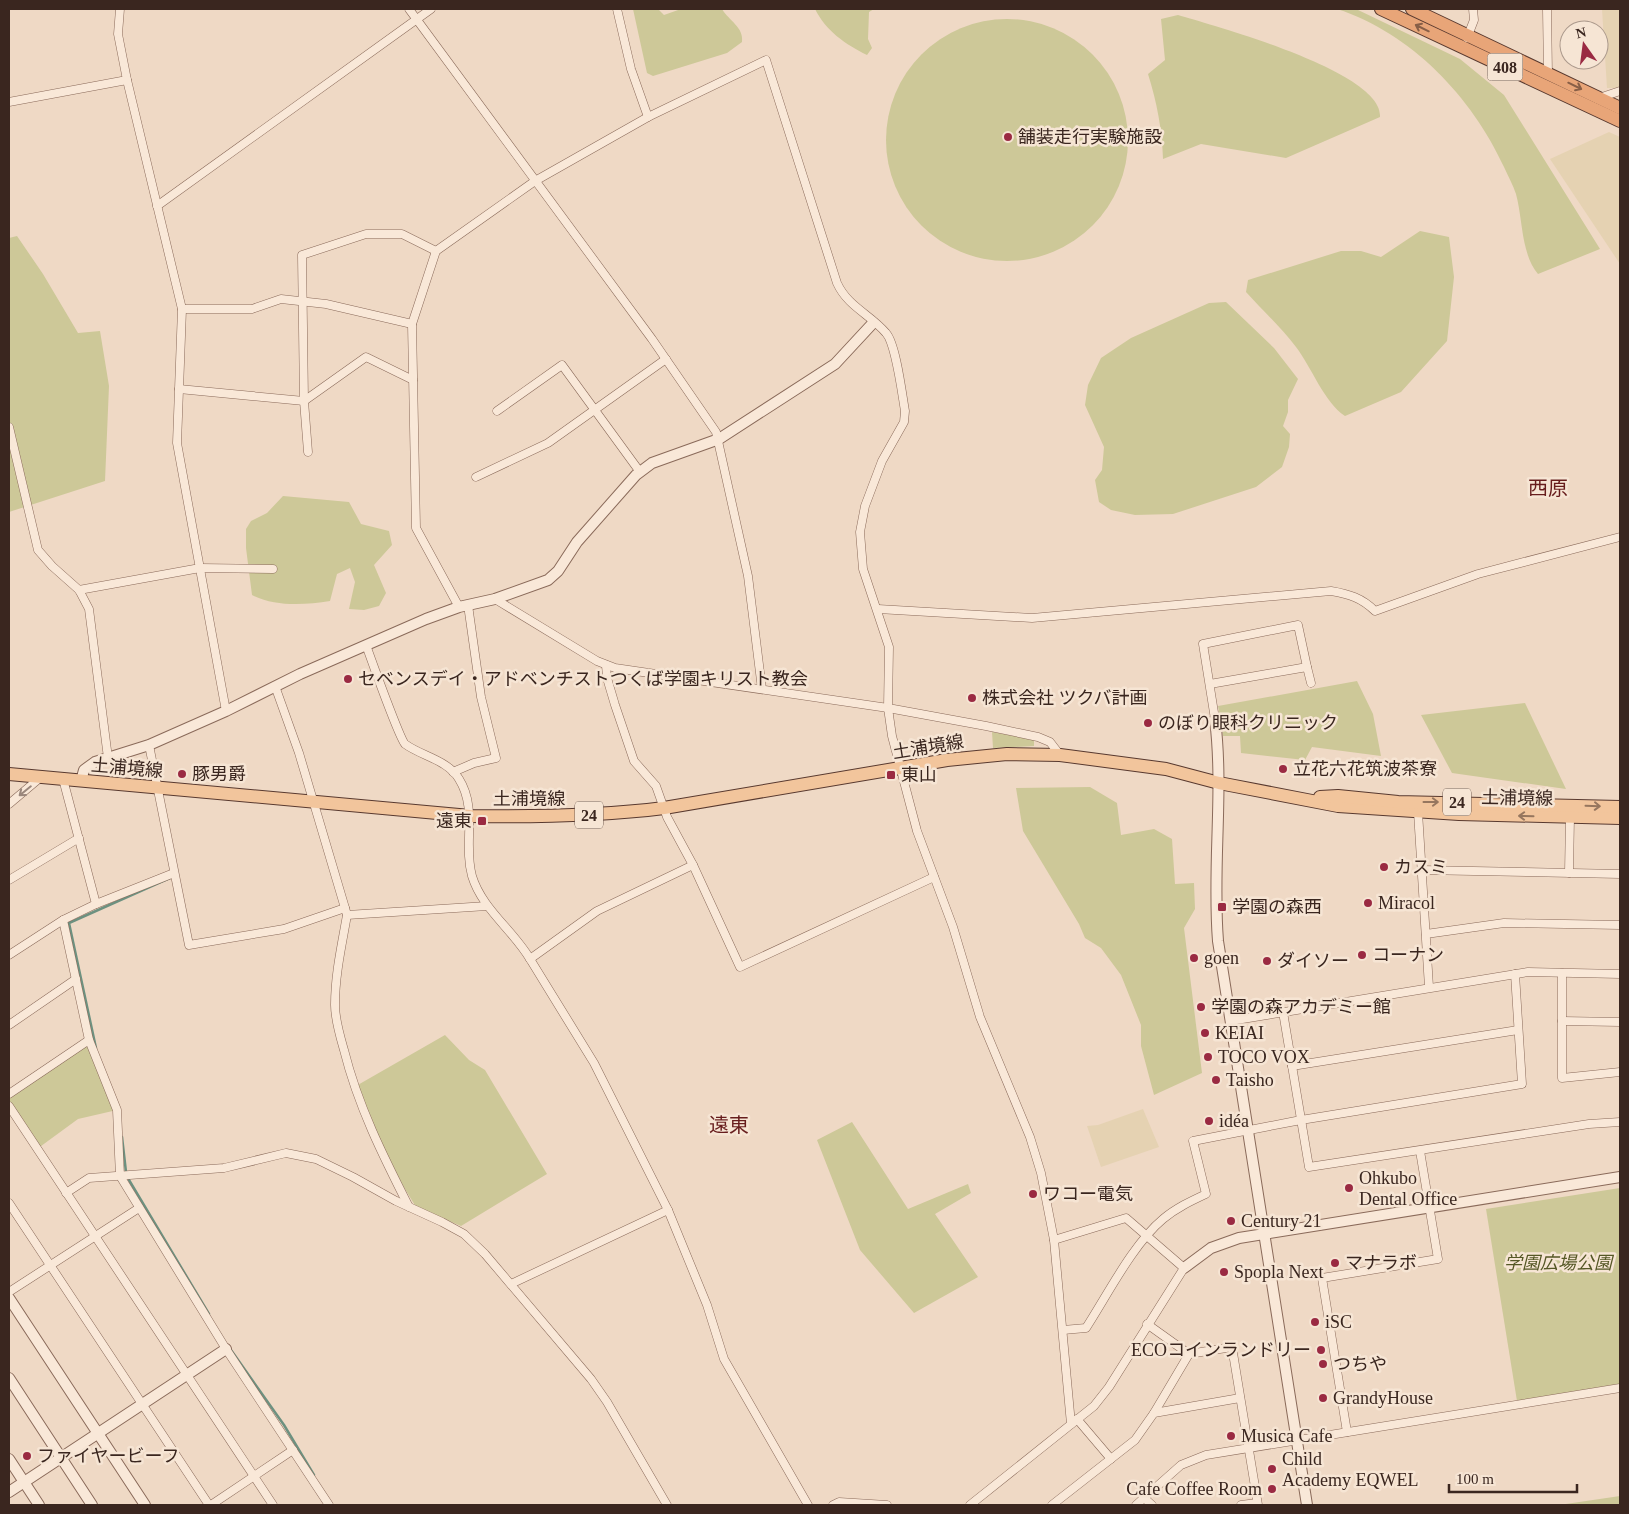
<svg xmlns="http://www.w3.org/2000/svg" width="1629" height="1514" viewBox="0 0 1629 1514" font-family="'Times New Roman','Noto Sans JP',serif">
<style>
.farmland{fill:#e5d2b2}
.green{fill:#cdc898}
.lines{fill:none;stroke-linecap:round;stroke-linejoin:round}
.stream{stroke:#6d9180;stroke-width:2.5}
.minor-casing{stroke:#8a6a5a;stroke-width:9}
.tertiary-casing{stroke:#8a6a5a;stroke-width:12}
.primary-casing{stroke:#58392f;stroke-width:14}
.trunk-casing{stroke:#58392f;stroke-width:14}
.minor{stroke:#f9e8d8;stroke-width:8}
.tertiary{stroke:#f9e8d8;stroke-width:10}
.primary{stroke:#f2c59c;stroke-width:12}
.trunk{stroke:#e8a578;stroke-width:12}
.oneway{stroke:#885f47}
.oneway2{stroke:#9a877c}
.oneway3{stroke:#96765e}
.poi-dot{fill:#9a2a42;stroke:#f6e5d4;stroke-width:2}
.labels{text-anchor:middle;stroke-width:5;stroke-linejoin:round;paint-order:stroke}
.shield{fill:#f6e5d4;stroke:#725f55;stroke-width:1}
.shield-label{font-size:16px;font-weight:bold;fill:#3a261f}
.poi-label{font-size:18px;fill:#3a261f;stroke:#f6e5d4;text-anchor:start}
.street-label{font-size:18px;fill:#3a261f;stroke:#f6e5d4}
.park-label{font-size:18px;font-style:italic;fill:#555725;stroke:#f6e5d4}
.quarter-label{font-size:20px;fill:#671d1d;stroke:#f6e5d4}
</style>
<rect width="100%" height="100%" fill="#efd9c5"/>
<g class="farmland">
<path d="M1602 9H1620V88H1607Z"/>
<path d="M1609 132 1620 137V264L1550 159Z"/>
<path d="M1143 1109 1159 1147 1101 1167 1087 1126 1098 1125Z"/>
</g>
<g class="green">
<path d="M633 9H658L664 15 681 9H722C729 21 744 27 742 42L727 53 653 76 647 73Z"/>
<path d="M815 9H874L869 12 868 39 872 48 867 55C845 44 826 31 815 9Z"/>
<path d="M1337 9H1356L1460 59 1504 95 1600 249 1538 274C1521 254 1523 220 1516 194 1513 185 1508 176 1504 167 1472 97 1411 33 1337 9Z"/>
<path d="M1178 15C1215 26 1384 72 1380 117L1286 158 1201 144 1163 159C1162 129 1157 103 1148 74L1165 60 1161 19Z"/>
<circle cx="1007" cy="140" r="121"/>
<path d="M1420 231 1449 237 1454 277 1447 341 1401 392 1345 416C1324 402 1312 368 1296 347 1281 327 1262 310 1246 292L1248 280 1341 251H1361L1381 257Z"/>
<path d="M17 236 43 274 78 333 100 331 109 386 105 481 9 512V238Z"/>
<path d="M1226 302 1274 348 1298 379 1288 400V412L1283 426 1290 434 1289 447 1282 467 1256 487 1173 514 1135 515 1111 510 1099 502 1095 480 1102 470 1104 447 1085 405 1088 385 1101 358 1131 338 1209 303Z"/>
<path d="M283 496 349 502 361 524 389 531 392 545 374 565 386 593 379 606 364 610 349 609 355 582 350 568 337 574 330 601C305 605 275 607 252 595L246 548V529L251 521 267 513Z"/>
<path d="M1357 681 1373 714 1381 756 1312 747 1305 760 1241 753 1240 736H1223L1218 706Z"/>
<path d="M1525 703 1566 789 1452 773 1421 715Z"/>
<path d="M992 732 1034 739V746L993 748Z"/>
<path d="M1090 787 1117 803 1121 835 1154 829 1172 839 1175 884 1194 883 1195 909 1184 928 1202 1073 1154 1095 1141 1046V1025L1121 975 1101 948 1085 938 1079 924 1023 831 1016 788Z"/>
<path d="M445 1035 469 1060 485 1070 547 1174 461 1226 416 1207 394 1171 356 1086Z"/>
<path d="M89 1040 117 1110 78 1119 37 1149 9 1106V1094Z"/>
<path d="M852 1122 908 1209 968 1184 971 1193 935 1214 978 1277 914 1313 860 1250 817 1140Z"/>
<path d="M1620 1188V1384L1517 1401 1486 1209Z"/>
<path d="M1620 1496V1505H1559Z"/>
</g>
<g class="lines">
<g class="stream">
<path d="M96 1048 69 923 172 877"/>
<path d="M122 1137 126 1172"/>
<path d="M129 1180 209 1314"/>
<path d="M231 1350 284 1425 314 1475"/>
</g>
<g class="minor-casing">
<g id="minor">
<path d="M120 9 118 34 127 80 182 309 177 443 226 711"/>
<path d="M409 9 652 339 716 432 748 576 762 689"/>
<path d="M617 9 631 69 648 117"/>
<path d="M1547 9 1548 75"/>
<path d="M1467 38 1474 20 1473 9"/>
<path d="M1599 98 1620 91"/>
<path d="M9 102 127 80"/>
<path d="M157 206 431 9"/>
<path d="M182 309H252L281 299 326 304 412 324"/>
<path d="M179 389 304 401 366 357 413 380"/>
<path d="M497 411 562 365 640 472"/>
<path d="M9 427 38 550 52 566 79 590 89 609 108 758"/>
<path d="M308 452 304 401 302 255 366 234H402L436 251"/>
<path d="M476 477 548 443 666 359"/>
<path d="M79 590 200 568 273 569"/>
<path d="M495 599 597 661 615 668 888 708 986 726 1038 737 1050 742 1060 755"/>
<path d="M459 607 416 528 412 324 436 251 535 181 648 117 766 60 837 283C848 307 870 314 886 333 896 344 902 394 905 411L904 422 882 461 865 506 860 532 863 569 889 647 888 708 892 736 917 831 953 927 980 1017 1030 1137 1041 1173 1054 1240 1071 1424"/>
<path d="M878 609 1032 618 1331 591C1349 594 1362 598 1375 611L1478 574 1620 537"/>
<path d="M366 645C371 659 400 739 405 744 421 756 448 760 459 779 478 809 463 844 472 876 482 909 513 930 530 959L597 911 693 865"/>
<path d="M606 665 607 678 615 705 634 761 656 786 667 817 693 865 740 967 934 877"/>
<path d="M1307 667 1311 683"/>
<path d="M1210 684 1307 667 1298 625 1203 644 1215 719"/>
<path d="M275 686 299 753 345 908"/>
<path d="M149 745 189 945 284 929 345 908 347 915C342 944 335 974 335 1005 335 1020 340 1036 344 1050 358 1106 383 1156 409 1207"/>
<path d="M453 772 474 763 496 758 481 697 468 605"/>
<path d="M63 779 96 904 63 920 89 1040 117 1110 120 1176 226 1349 329 1505"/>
<path d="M9 804 41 777"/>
<path d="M1418 812 1429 987"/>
<path d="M1421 870 1620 874"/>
<path d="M1569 873 1570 817"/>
<path d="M9 880 79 838"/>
<path d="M96 904 174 873"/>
<path d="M347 915 487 906"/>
<path d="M1426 934 1504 923 1620 925"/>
<path d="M9 955 63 920"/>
<path d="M530 959 594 1063 668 1210 707 1305 724 1359 808 1505"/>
<path d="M1562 973V1078L1620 1072"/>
<path d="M1283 1012 1309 1167 1589 1124 1620 1122"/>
<path d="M1230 1021 1528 972 1620 974"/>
<path d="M1562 1021 1620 1022"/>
<path d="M9 1025 76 979"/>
<path d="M1292 1066 1518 1030"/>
<path d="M9 1094 89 1040"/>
<path d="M9 1106 273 1505"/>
<path d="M66 1193 89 1178 224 1168 286 1153 316 1159 353 1177 396 1201 442 1222 464 1234 485 1254 591 1379 607 1402 667 1505"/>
<path d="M9 1203 209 1505"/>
<path d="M511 1284 668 1210"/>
<path d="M9 1292 139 1208"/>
<path d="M1147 1324 1189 1354 1232 1347 1258 1505"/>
<path d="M1063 1330 1086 1328C1108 1294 1133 1244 1163 1219 1176 1208 1191 1201 1206 1194L1193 1141 1301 1120 1522 1084 1515 974"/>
<path d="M1154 1413 1189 1354"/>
<path d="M1077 1419 1111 1459"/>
<path d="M1347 1432 1322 1278 1438 1259 1420 1151"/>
<path d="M1143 1497 1152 1505"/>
<path d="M211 1505 293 1450"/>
<path d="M833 1505 839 1502 887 1505"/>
<path d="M970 1505 1094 1406 1109 1387 1184 1268 1126 1218 1054 1240"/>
<path d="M1052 1505 1135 1440 1154 1413 1240 1398"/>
<path d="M1136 1505 1181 1465 1206 1455 1620 1388"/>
<path d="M1241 1505 1257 1503"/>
</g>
</g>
<g class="tertiary-casing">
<g id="tertiary">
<path d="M1215 719C1224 793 1212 867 1218 941L1307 1505"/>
<path d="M81 781 84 770 95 762 149 745 226 711 300 674 426 619 459 607 495 599 548 580 558 571 577 542 636 475 652 463 719 439 835 364 873 323"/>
<path d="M1184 1268 1211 1248 1239 1238 1620 1177"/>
<path d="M9 1298 145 1505"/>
<path d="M9 1378 92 1505"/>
<path d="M9 1459 39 1505"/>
<path d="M9 1492 226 1349"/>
</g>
</g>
<g class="primary-casing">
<g id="primary">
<path d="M9 774 470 816C536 817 600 816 664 808L947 760 1007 754 1060 755 1166 769 1219 783 1338 806 1459 814 1620 818"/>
<path d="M1320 797 1338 796 1398 802 1620 807"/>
</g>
</g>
<g class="trunk-casing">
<g id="trunk">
<path d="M1381 9 1620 121"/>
<path d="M1412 9 1620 108"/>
</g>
</g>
<use href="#minor" class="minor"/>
<use href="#tertiary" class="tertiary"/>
<use href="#primary" class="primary"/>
<use href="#trunk" class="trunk"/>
</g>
<defs><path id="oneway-shaft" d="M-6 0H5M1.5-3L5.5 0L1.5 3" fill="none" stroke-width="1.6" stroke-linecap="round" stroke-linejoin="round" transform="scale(1.25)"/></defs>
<g class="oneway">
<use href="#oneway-shaft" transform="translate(1422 28) rotate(-154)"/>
<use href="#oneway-shaft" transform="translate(1575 86) rotate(26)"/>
</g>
<use class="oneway2" href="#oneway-shaft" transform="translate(25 791) rotate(141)"/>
<g class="oneway3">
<use href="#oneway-shaft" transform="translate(1431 802)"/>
<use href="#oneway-shaft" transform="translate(1593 806) rotate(2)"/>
<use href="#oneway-shaft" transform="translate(1526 816) rotate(-179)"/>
</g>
<g class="poi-dot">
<circle cx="1008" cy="137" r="5"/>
<circle cx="348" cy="679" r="5"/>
<circle cx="972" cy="698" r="5"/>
<circle cx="1148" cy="723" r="5"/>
<circle cx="1283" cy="769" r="5"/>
<circle cx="182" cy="774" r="5"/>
<rect x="886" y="770" width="10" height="10" rx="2.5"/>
<rect x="477" y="816" width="10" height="10" rx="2.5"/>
<circle cx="1384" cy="867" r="5"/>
<circle cx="1368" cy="903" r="5"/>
<rect x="1217" y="902" width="10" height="10" rx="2.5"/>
<circle cx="1362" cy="955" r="5"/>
<circle cx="1194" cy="958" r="5"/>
<circle cx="1267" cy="961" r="5"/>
<circle cx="1201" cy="1007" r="5"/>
<circle cx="1205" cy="1033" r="5"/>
<circle cx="1208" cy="1057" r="5"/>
<circle cx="1216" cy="1080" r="5"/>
<circle cx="1209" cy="1121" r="5"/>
<circle cx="1349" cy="1188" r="5"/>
<circle cx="1033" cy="1194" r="5"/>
<circle cx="1231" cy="1221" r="5"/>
<circle cx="1335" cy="1263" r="5"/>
<circle cx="1224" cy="1272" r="5"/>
<circle cx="1315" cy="1322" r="5"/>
<circle cx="1321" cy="1350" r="5"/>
<circle cx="1323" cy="1364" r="5"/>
<circle cx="1323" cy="1398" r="5"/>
<circle cx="1231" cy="1436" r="5"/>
<circle cx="27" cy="1456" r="5"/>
<circle cx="1272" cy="1469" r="5"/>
<circle cx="1272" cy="1489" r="5"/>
</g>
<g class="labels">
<g class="shield">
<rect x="1487.5" y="53.5" width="35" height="27" rx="4"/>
<rect x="1443" y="788.5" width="28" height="27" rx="4"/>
<rect x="575" y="801.5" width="28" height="27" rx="4"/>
</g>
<g class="shield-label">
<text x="1505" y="73">408</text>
<text x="1457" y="808">24</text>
<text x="589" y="821">24</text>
</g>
<g class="poi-label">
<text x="1018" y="143">舗装走行実験施設</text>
<text x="358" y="685">セベンスデイ・アドベンチストつくば学園キリスト教会</text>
<text x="982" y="704">株式会社 ツクバ計画</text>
<text x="1158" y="729">のぼり眼科クリニック</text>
<text x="1293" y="775">立花六花筑波茶寮</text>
<text x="192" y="780">豚男爵</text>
<text x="901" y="781">東山</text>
<text x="472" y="827" text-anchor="end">遠東</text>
<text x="1394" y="873">カスミ</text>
<text x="1378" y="909">Miracol</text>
<text x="1232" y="913">学園の森西</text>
<text x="1372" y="961">コーナン</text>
<text x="1204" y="964">goen</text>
<text x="1277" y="967">ダイソー</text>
<text x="1211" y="1013">学園の森アカデミー館</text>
<text x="1215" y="1039">KEIAI</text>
<text x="1218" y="1063">TOCO VOX</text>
<text x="1226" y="1086">Taisho</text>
<text x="1219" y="1127">idéa</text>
<text x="1359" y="1184">Ohkubo<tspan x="1359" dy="21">Dental Office</tspan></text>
<text x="1043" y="1200">ワコー電気</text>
<text x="1241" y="1227">Century 21</text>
<text x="1345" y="1269">マナラボ</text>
<text x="1234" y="1278">Spopla Next</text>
<text x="1325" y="1328">iSC</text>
<text x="1311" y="1356" text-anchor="end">ECOコインランドリー</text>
<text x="1333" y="1370">つちや</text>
<text x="1333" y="1404">GrandyHouse</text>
<text x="1241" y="1442">Musica Cafe</text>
<text x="37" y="1462">ファイヤービーフ</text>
<text x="1282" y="1465">Child<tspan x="1282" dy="21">Academy EQWEL</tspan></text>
<text x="1262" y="1495" text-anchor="end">Cafe Coffee Room</text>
</g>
<g class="street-label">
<text transform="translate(928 747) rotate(-9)" y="6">土浦境線</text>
<text transform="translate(127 768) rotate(5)" y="6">土浦境線</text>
<text transform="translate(1517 798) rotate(1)" y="6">土浦境線</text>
<text x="529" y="805">土浦境線</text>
</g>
<g class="park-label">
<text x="1558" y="1269">学園広場公園</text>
</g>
<g class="quarter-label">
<text x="1548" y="495">西原</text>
<text x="729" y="1132">遠東</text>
</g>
</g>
<rect width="1629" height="1514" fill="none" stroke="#3a261f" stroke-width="20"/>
<g transform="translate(1584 45) rotate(346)"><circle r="24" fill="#f6e5d4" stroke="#ab998c"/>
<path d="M0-4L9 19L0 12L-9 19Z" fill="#9a2a42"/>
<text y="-8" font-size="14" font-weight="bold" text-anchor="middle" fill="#3a261f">N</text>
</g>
<path d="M1449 1484v8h128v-8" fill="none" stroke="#3a261f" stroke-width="2.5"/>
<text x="1456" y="1484" font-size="15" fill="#3a261f" stroke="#f6e5d4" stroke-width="4" paint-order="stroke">100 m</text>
</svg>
